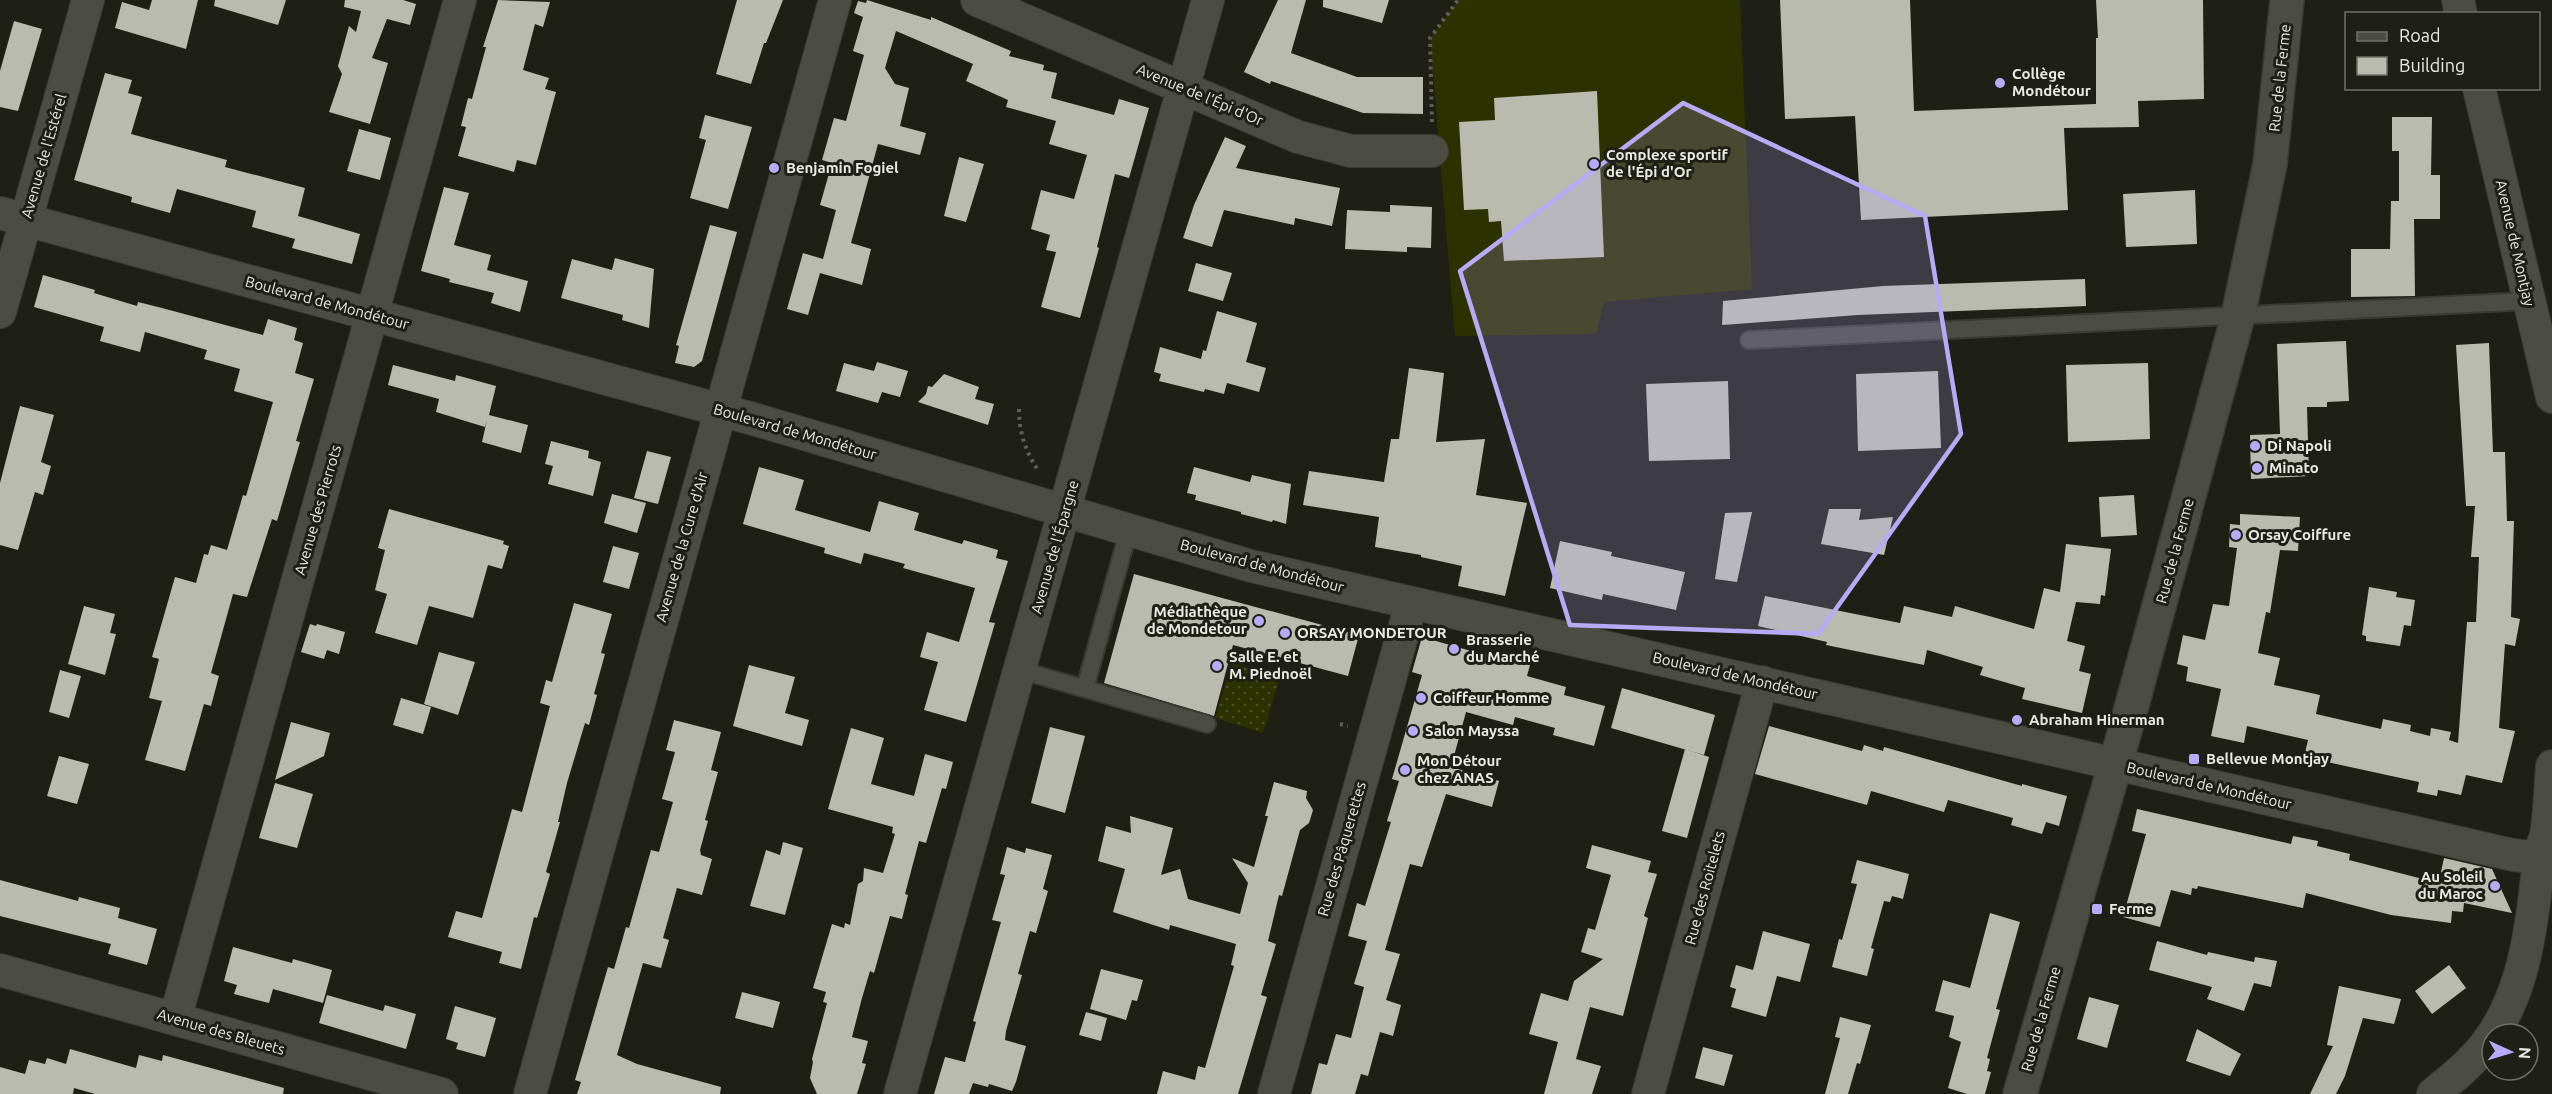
<svg xmlns="http://www.w3.org/2000/svg" width="2552" height="1094" viewBox="0 0 2552 1094" font-family="Ubuntu,sans-serif">
<style>
.park{fill:url(#park-dots)}
.garden{fill:#2d3100}
.building{fill:#b9bbaf}
.lines{fill:none;stroke-linecap:round;stroke-linejoin:round}
.service-casing{stroke:#3a3a34;stroke-width:20}
.minor-casing{stroke:#3a3a34;stroke-width:34}
.tertiary-casing{stroke:#3a3a34;stroke-width:36}
.path{stroke:#5e6057;stroke-width:4;stroke-dasharray:3 4.5;stroke-linecap:butt}
.service{stroke:#4b4d43;stroke-width:16}
.minor{stroke:#4b4d43;stroke-width:32}
.tertiary{stroke:#4b4d43;stroke-width:33}
.marked{fill:#b7abf8;fill-opacity:0.2;stroke:#b7abf8;stroke-width:4.5;stroke-linejoin:round}
.poi-dot{fill:#b7abf8;stroke:#1e2016;stroke-width:2}
.labels{text-anchor:middle;stroke-width:6;stroke-linejoin:round;paint-order:stroke}
.poi-label{font-size:15px;font-weight:bold;fill:#e9eae3;stroke:#1e2016;text-anchor:start}
.street-label{font-size:15px;fill:#e9eae3;stroke:#1e2016}
</style>
<defs>
<pattern id="park-dots" width="8" height="8" patternUnits="userSpaceOnUse" patternTransform="scale(1.5)"><rect width="8" height="8" fill="#2d3100"/><path d="M2 2h.1M6 6h.1" fill="none" stroke="#4b4f25" stroke-width="1.8" stroke-linecap="round"/></pattern>
</defs>
<rect width="100%" height="100%" fill="#1e2016"/>
<path class="park" d="M1232 663 1280 677 1263 733 1215 718Z"/>
<path class="garden" d="M1458 0H1740L1752 289 1604 302 1596 334 1455 336 1430 38Z"/>
<g class="building">
<path d="M152 0H198L186 49 115 28 122 2 149 10Z"/>
<path d="M215 0H286L278 25 214 6Z"/>
<path d="M345 0H403L416 4 410 25 387 19 372 58 388 63 370 124 329 112 342 74 338 66 349 26 356 32 361 11 344 7Z"/>
<path d="M498 0 550 2 543 27 535 24 523 70 549 78 545 89 556 92 536 165 517 160 514 172 458 156 466 127 461 126 468 98 472 99 486 47H483Z"/>
<path d="M737 0H783L766 43H764L751 84 716 74Z"/>
<path d="M867 0 931 20V17L1011 51 1009 56 1044 65 1043 70 1057 73 1051 98 1114 115 1119 99 1149 108 1129 178 1115 174 1097 247 1099 248 1080 318 1041 307 1056 252 1046 250 1050 235 1031 229 1041 190 1074 199 1087 155 1049 144 1056 121 1006 107 1008 100 966 81 973 64 896 31 885 68 895 84 909 88 900 126 926 133 920 155 878 144 851 243 871 249 862 285 820 273 808 315 787 309 803 253 823 259 836 210 820 205 832 163 822 160 834 118 846 121 864 55 853 51 863 17 854 13 858 1 866 3Z"/>
<path d="M1278 0H1306L1291 53 1357 77H1423V114L1363 113 1271 81 1270 84 1244 72Z"/>
<path d="M1323 0H1389L1382 23 1323 7Z"/>
<path d="M1780 0H1910L1914 111 2096 104V38H2098L2096 0H2203L2204 99 2138 101 2139 127 2064 128 2068 210 1861 220 1855 116 1785 119Z"/>
<path d="M14 21 42 29 18 111 0 107V71Z"/>
<path d="M105 73 132 80 128 93 142 97 131 134 227 160 225 167 305 188 298 216 360 234 352 264 292 248 295 239 252 227 256 211 177 189 170 213 131 202 132 197 74 180Z"/>
<path d="M1597 91 1604 257 1504 261 1501 221 1489 222 1488 209 1464 210 1459 122 1495 120 1494 98Z"/>
<path d="M705 115 752 127 728 209 690 198 706 140 699 138Z"/>
<path d="M2392 117H2432L2431 175H2440V219H2414L2415 296 2351 297V249H2390L2391 201H2399V151H2392Z"/>
<path d="M359 129 391 138 380 180 347 171Z"/>
<path d="M1225 137 1246 146 1236 168 1340 188 1332 226 1295 218 1294 225 1224 210 1212 247 1183 238 1194 205Z"/>
<path d="M959 157 984 164 966 222 944 216Z"/>
<path d="M444 187 469 193 454 245 491 255 487 270 528 281 520 312 491 303 494 293 449 282 450 279 421 271Z"/>
<path d="M2195 190 2197 244 2126 247 2123 194Z"/>
<path d="M1390 205 1432 207 1431 248 1407 247V252L1345 249 1347 210 1390 212Z"/>
<path d="M710 225 737 232 702 361 694 367 675 363 679 346 676 345Z"/>
<path d="M615 258 654 269 649 328 622 320 623 315 561 298 572 259 612 270Z"/>
<path d="M1196 263 1232 273 1223 301 1188 291Z"/>
<path d="M43 275 95 290 94 293 137 306 138 302 162 308 263 335 268 319 297 328 294 340 303 343 295 373 314 379 296 441 300 442 277 521 272 519 247 597 233 594 211 673 219 676 211 706 204 704 185 771 145 760 162 701 149 698 159 659 152 657 175 577 196 583 204 554 208 555 211 545 227 550 243 495 246 496 273 402 234 391 240 369 204 359 207 350 145 332 140 352 100 341 104 327 34 307Z"/>
<path d="M2085 279 2086 306 1858 315 1722 325 1723 301 1883 286Z"/>
<path d="M1217 311 1257 323 1246 362 1266 368 1259 392 1227 383 1224 394 1205 389 1204 392 1159 381 1161 374 1154 372 1160 347 1201 359 1203 350 1206 351Z"/>
<path d="M2346 341 2349 401 2327 402V407H2307L2309 476 2251 479 2250 435 2280 434 2277 344Z"/>
<path d="M2489 343 2493 452H2505L2507 521H2514L2511 617 2520 619 2515 646 2505 644 2499 728 2515 731 2502 783 2466 775 2461 795 2438 790 2437 796 2417 792 2419 782 2304 757 2308 740 2247 726 2244 743 2211 736 2221 689 2186 681 2188 667 2177 664 2183 635 2205 640 2213 604 2229 606 2237 548 2229 547 2230 524 2240 525V514L2300 517 2298 551 2280 550 2270 613 2266 612 2258 653 2280 658 2274 685 2320 695 2316 714 2381 729 2383 719 2411 725 2410 731 2430 736 2431 728 2451 732 2449 740 2458 743 2467 622H2476L2479 557H2471L2475 506H2466L2456 345Z"/>
<path d="M877 362 908 371 900 397 882 392 878 403 836 391 844 363 874 371Z"/>
<path d="M2148 363 2150 439 2068 442 2066 365Z"/>
<path d="M393 365 455 381 456 375 496 386 489 415 528 425 521 453 482 442 487 420 485 427 436 412 439 399 388 385Z"/>
<path d="M1409 368 1444 373 1436 442 1485 439 1476 495 1527 503 1505 596 1458 586 1462 566 1421 557V555L1375 547 1379 517 1303 505 1309 471 1384 482 1391 439H1399Z"/>
<path d="M1938 371 1941 448 1858 451 1856 374Z"/>
<path d="M944 374 979 387 975 399 994 404 988 425 918 402 926 394 928 386 932 387Z"/>
<path d="M1728 381 1730 459 1649 461 1646 384Z"/>
<path d="M20 406 54 415 41 462 51 466 43 495 35 492 18 550 0 545V483Z"/>
<path d="M551 441 589 451 588 458 601 462 593 496 548 484 553 466 545 464Z"/>
<path d="M647 451 671 457 658 504 634 498Z"/>
<path d="M759 467 804 480 795 510 870 532 879 501 919 513 914 530 962 544 964 540 998 550 996 558 1008 561 989 622 995 623 966 722 924 710 938 662 920 657 927 632 959 642 975 588 903 568 905 564 864 553 861 564 824 553 825 548 743 524Z"/>
<path d="M1194 467 1250 482 1252 475 1291 484 1286 524 1273 520 1272 522 1241 514V512L1195 500 1196 495 1187 493Z"/>
<path d="M612 494 646 503 637 533 604 523Z"/>
<path d="M2134 495 2137 535 2101 537 2099 497Z"/>
<path d="M389 509 504 541 503 544 509 546 502 569 488 565 473 618 429 606 417 645 375 633 387 594 375 590 385 550 378 548Z"/>
<path d="M1829 509H1861L1859 520 1893 517 1884 555 1821 544Z"/>
<path d="M1752 512 1737 582 1715 579 1725 513Z"/>
<path d="M1560 541 1612 552 1611 556 1685 572 1676 610 1603 594 1602 600 1550 588Z"/>
<path d="M2066 544 2111 549 2105 596 2101 595 2100 604 2076 602 2067 641 2085 646 2079 671 2091 674 2082 713 2022 699 2025 688 1980 675 1983 667 1927 650 1924 665 1826 645 1827 642 1758 626 1765 596 1900 623 1904 606 1952 617 1955 606 2034 629 2044 588 2060 592Z"/>
<path d="M613 546 639 553 629 589 603 582Z"/>
<path d="M1134 574 1359 635 1348 676 1233 645 1214 716 1104 683Z"/>
<path d="M2369 587 2397 592 2396 597 2415 600 2411 626 2404 625 2400 646 2366 641V636L2362 635Z"/>
<path d="M574 603 612 614 601 653 605 654 594 694 597 695 589 725 585 723 567 783 558 822H560L546 872 550 874 537 918 534 917 521 969 499 963 502 952 448 937 456 911 482 918 512 809 522 812 550 706 540 703 546 680 552 682Z"/>
<path d="M84 606 115 614 110 633 116 634 105 675 68 664Z"/>
<path d="M310 624 316 626 317 624 345 632 339 654 327 650 324 659 301 652Z"/>
<path d="M1422 637 1499 659 1500 656 1530 665 1527 676 1566 687 1564 695 1605 706 1594 746 1553 735 1555 728 1515 717 1513 725 1466 712 1451 767 1499 781 1492 807 1446 794 1422 867 1410 864 1385 950 1400 954 1386 1000 1401 1005 1393 1036 1380 1032 1368 1076 1361 1074 1355 1094H1311L1319 1063 1327 1065 1336 1034 1351 1038 1364 987 1354 984 1367 941 1348 936 1357 903 1365 906 1391 822 1387 821 1399 781 1392 779 1422 675 1412 672Z"/>
<path d="M439 652 475 662 458 715 424 704Z"/>
<path d="M749 665 795 677 785 713 809 720 802 746 733 726Z"/>
<path d="M60 670 81 676 69 718 49 712Z"/>
<path d="M1622 688 1715 715 1704 755 1611 728Z"/>
<path d="M401 698 431 707 423 734 393 725Z"/>
<path d="M674 720 721 732 711 770 718 772 705 820 708 821 700 850 701 855 712 859 702 895 677 888 663 938 669 940 661 968 643 963 617 1055 637 1064 721 1087 720 1094H577L581 1082 575 1080 608 967 614 969 626 927 629 928 651 850 659 852 673 802 662 799 675 752 666 750Z"/>
<path d="M291 722 330 733 324 756 275 780Z"/>
<path d="M1769 726 1862 751 1864 745 1883 751 1884 747 2022 786V784L2067 796 2059 826 2046 822 2042 834 2011 825 2013 818 1948 800 1944 812 1871 791 1867 805 1755 774Z"/>
<path d="M1050 727 1085 736 1065 813 1031 803Z"/>
<path d="M851 728 884 738 871 784 914 796 925 754 953 762 946 789 942 788 926 843 919 841 905 894 908 895 902 919 890 916 874 973 870 971 862 998 852 1037 868 1041 862 1063 866 1064 857 1094H817L810 1078 813 1062 812 1059 827 1003 823 1002 826 992 813 988 832 924 844 928 845 923 850 925 858 884 863 881 864 868 883 873 895 834 892 833 893 827 828 809Z"/>
<path d="M1685 749 1709 757 1687 838 1662 831Z"/>
<path d="M59 756 89 764 77 804 47 796Z"/>
<path d="M1274 782 1307 791 1306 798 1313 810 1309 823 1300 830 1282 896 1279 895 1268 941 1276 944 1261 995 1267 997 1238 1094H1157L1163 1071 1195 1080 1198 1066 1205 1068 1234 966 1231 965 1236 944 1170 925 1169 930 1113 912 1125 869 1098 861 1106 826 1131 833 1130 816 1173 828 1161 875 1180 869 1188 899 1240 914 1248 883 1232 858 1254 867 1268 816H1265Z"/>
<path d="M275 783 313 794 297 848 259 838Z"/>
<path d="M2137 809 2291 844 2293 836 2318 841 2317 846 2350 854 2349 860 2419 878 2439 881 2444 858 2492 869 2512 913 2464 903 2463 912 2452 911 2451 923 2391 915 2306 893 2303 908 2198 886 2197 889 2192 888 2191 895 2171 890 2160 927 2123 917 2146 834 2132 831Z"/>
<path d="M783 842 803 848 785 915 750 906 766 850 780 855Z"/>
<path d="M1592 845 1651 861 1648 872 1657 874 1644 916 1648 918 1623 1016 1590 1007 1576 1059 1601 1066 1592 1094H1544L1558 1042 1529 1034 1541 993 1568 1001 1574 981 1603 959 1581 952 1588 928 1595 930 1611 875 1586 868Z"/>
<path d="M1007 847 1025 853 1026 848 1052 855 1043 889 1048 891 1036 933 1030 931 1018 974 1022 975 1006 1031 1005 1040 1026 1046 1016 1082 1012 1091 989 1084 988 1087 973 1083 969 1094H934L945 1057 965 1062 976 1022 973 1021 1001 922 992 920 1005 875 1000 874Z"/>
<path d="M1857 860 1909 874 1903 899 1892 896 1890 902 1884 901 1871 948 1874 949 1867 976 1832 967 1839 939 1842 940 1857 884 1851 883Z"/>
<path d="M0 880 78 901 79 897 120 908 118 918 157 929 147 965 108 954 111 944 0 916Z"/>
<path d="M1990 913 2020 922 1996 1009 2000 1010 1987 1058 1990 1059 1987 1071 1991 1072 1985 1094H1967L1948 1088 1961 1042 1949 1037 1954 1016 1935 1011 1943 980 1970 988Z"/>
<path d="M1763 931 1810 944 1800 982 1777 976 1766 1017 1731 1007 1736 989 1730 987 1736 965 1753 970Z"/>
<path d="M2157 941 2207 955 2208 952 2254 962 2255 957 2277 961 2271 987 2254 983 2244 1011 2207 999 2212 987 2149 970Z"/>
<path d="M233 947 292 963 293 959 332 970 323 1003 273 989 269 1003 234 994 237 985 224 981Z"/>
<path d="M2449 965 2466 988 2432 1014 2415 991Z"/>
<path d="M1101 969 1143 980 1137 1001 1132 1000 1126 1020 1090 1009Z"/>
<path d="M2339 986 2401 999 2397 1014 2394 1024 2363 1018 2345 1076 2336 1094H2310L2333 1046 2327 1045Z"/>
<path d="M742 992 780 1002 773 1028 735 1018Z"/>
<path d="M327 995 383 1011 385 1005 416 1014 406 1049 319 1023Z"/>
<path d="M2089 997 2119 1005 2107 1048 2077 1039Z"/>
<path d="M455 1006 496 1018 485 1057 456 1049 458 1043 446 1039Z"/>
<path d="M1086 1012 1107 1018 1101 1041 1079 1035Z"/>
<path d="M1840 1017 1871 1025 1860 1064 1857 1063 1848 1094H1825L1840 1038 1835 1037Z"/>
<path d="M2197 1029 2241 1054 2230 1076 2186 1061Z"/>
<path d="M1703 1047 1733 1055 1724 1086 1695 1078Z"/>
<path d="M70 1049 136 1068 139 1055 162 1061 163 1055 284 1088 283 1094H95L74 1088 73 1094H0V1067L25 1074 29 1060 45 1064 47 1058 66 1064Z"/>
</g>
<g class="lines">
<g class="service-casing">
<g id="service">
<path d="M1749 340 2529 301"/>
<path d="M1020 670 1207 724"/>
<path d="M1085 688 1129 529"/>
</g>
</g>
<g class="minor-casing">
<g id="minor">
<path d="M977 0 1298 137 1351 151H1432"/>
<path d="M2458 0 2461 14"/>
<path d="M2479 88 2552 397"/>
<path d="M0 213 757 420 1251 566 2513 855 2552 859"/>
<path d="M0 312 88 0"/>
<path d="M0 970 442 1094"/>
<path d="M175 1019 460 0"/>
<path d="M530 1094 835 0"/>
<path d="M900 1094 1208 0"/>
<path d="M1274 1094 1411 604"/>
<path d="M1648 1094 1762 682"/>
<path d="M2433 1094C2446 1083 2460 1073 2471 1061 2527 1006 2531 924 2540 852 2541 846 2545 841 2546 835 2550 813 2550 789 2552 766"/>
</g>
</g>
<g class="tertiary-casing">
<path id="tertiary" d="M2020 1094 2126 727 2238 316 2270 164 2287 0"/>
</g>
<g class="path">
<path d="M1432 122 1430 38 1458 0"/>
<path d="M1019 409C1019 434 1026 452 1039 472"/>
<path d="M1340 724 1348 726"/>
</g>
<use href="#service" class="service"/>
<use href="#minor" class="minor"/>
<use href="#tertiary" class="tertiary"/>
</g>
<path class="marked" d="M1683 103 1925 216 1961 434 1818 634 1570 625 1460 271Z"/>
<g class="poi-dot">
<circle cx="2000" cy="83" r="6"/>
<circle cx="1594" cy="164" r="6"/>
<circle cx="774" cy="168" r="6"/>
<circle cx="2255" cy="446" r="6"/>
<circle cx="2257" cy="468" r="6"/>
<circle cx="2236" cy="535" r="6"/>
<circle cx="1259" cy="621" r="6"/>
<circle cx="1285" cy="633" r="6"/>
<circle cx="1454" cy="649" r="6"/>
<circle cx="1217" cy="666" r="6"/>
<circle cx="1421" cy="698" r="6"/>
<circle cx="2017" cy="720" r="6"/>
<circle cx="1413" cy="731" r="6"/>
<rect x="2188" y="753" width="12" height="12" rx="3"/>
<circle cx="1405" cy="770" r="6"/>
<circle cx="2495" cy="886" r="6"/>
<rect x="2091" y="903" width="12" height="12" rx="3"/>
</g>
<g class="labels">
<g class="poi-label">
<text x="2012" y="79">Collège<tspan x="2012" dy="17">Mondétour</tspan></text>
<text x="1606" y="160">Complexe sportif<tspan x="1606" dy="17">de l'Épi d'Or</tspan></text>
<text x="786" y="173">Benjamin Fogiel</text>
<text x="2267" y="451">Di Napoli</text>
<text x="2269" y="473">Minato</text>
<text x="2248" y="540">Orsay Coiffure</text>
<text x="1247" y="617" text-anchor="end">Médiathèque<tspan x="1247" dy="17">de Mondetour</tspan></text>
<text x="1297" y="638">ORSAY MONDETOUR</text>
<text x="1466" y="645">Brasserie<tspan x="1466" dy="17">du Marché</tspan></text>
<text x="1229" y="662">Salle E. et<tspan x="1229" dy="17">M. Piednoël</tspan></text>
<text x="1433" y="703">Coiffeur Homme</text>
<text x="2029" y="725">Abraham Hinerman</text>
<text x="1425" y="736">Salon Mayssa</text>
<text x="2206" y="764">Bellevue Montjay</text>
<text x="1417" y="766">Mon Détour<tspan x="1417" dy="17">chez ANAS</tspan></text>
<text x="2483" y="882" text-anchor="end">Au Soleil<tspan x="2483" dy="17">du Maroc</tspan></text>
<text x="2109" y="914">Ferme</text>
</g>
<g class="street-label">
<text transform="translate(2280 78) rotate(-84)" y="5">Rue de la Ferme</text>
<text transform="translate(1200 95) rotate(23)" y="5">Avenue de l'Épi d'Or</text>
<text transform="translate(44 156) rotate(-74)" y="5">Avenue de l'Estérel</text>
<text transform="translate(2515 243) rotate(77)" y="5">Avenue de Montjay</text>
<text transform="translate(327 303) rotate(15)" y="5">Boulevard de Mondétour</text>
<text transform="translate(795 432) rotate(16)" y="5">Boulevard de Mondétour</text>
<text transform="translate(318 510) rotate(-74)" y="5">Avenue des Pierrots</text>
<text transform="translate(682 547) rotate(-74)" y="5">Avenue de la Cure d'Air</text>
<text transform="translate(1055 547) rotate(-74)" y="5">Avenue de l'Épargne</text>
<text transform="translate(2175 551) rotate(-75)" y="5">Rue de la Ferme</text>
<text transform="translate(1262 566) rotate(15)" y="5">Boulevard de Mondétour</text>
<text transform="translate(1735 676) rotate(13)" y="5">Boulevard de Mondétour</text>
<text transform="translate(2209 786) rotate(13)" y="5">Boulevard de Mondétour</text>
<text transform="translate(1342 849) rotate(-74)" y="5">Rue des Pâquerettes</text>
<text transform="translate(1705 888) rotate(-75)" y="5">Rue des Roitelets</text>
<text transform="translate(2041 1019) rotate(-74)" y="5">Rue de la Ferme</text>
<text transform="translate(221 1032) rotate(16)" y="5">Avenue des Bleuets</text>
</g>
</g>
<rect x="2345" y="12" width="195" height="78" fill="#1e2016" stroke="#6f7168" stroke-width="1.5"/>
<rect x="2357" y="32" width="30" height="9" fill="#4b4d43" stroke="#6f7168" stroke-width="1.5"/>
<text x="2399" y="42" font-size="18" fill="#e9eae3">Road</text>
<rect x="2357" y="57" width="30" height="18" fill="#b9bbaf" stroke="#6f7168" stroke-width="1.5"/>
<text x="2399" y="72" font-size="18" fill="#e9eae3">Building</text>
<g transform="translate(2510 1052) rotate(94)"><circle r="28" fill="#1e2016" stroke="#6f7168" stroke-width="1.5"/>
<path d="M0-4.5L10 22L0 15L-10 22Z" fill="#b7abf8"/>
<text y="-9" font-size="16" font-weight="bold" text-anchor="middle" fill="#e9eae3">N</text>
</g>
</svg>
